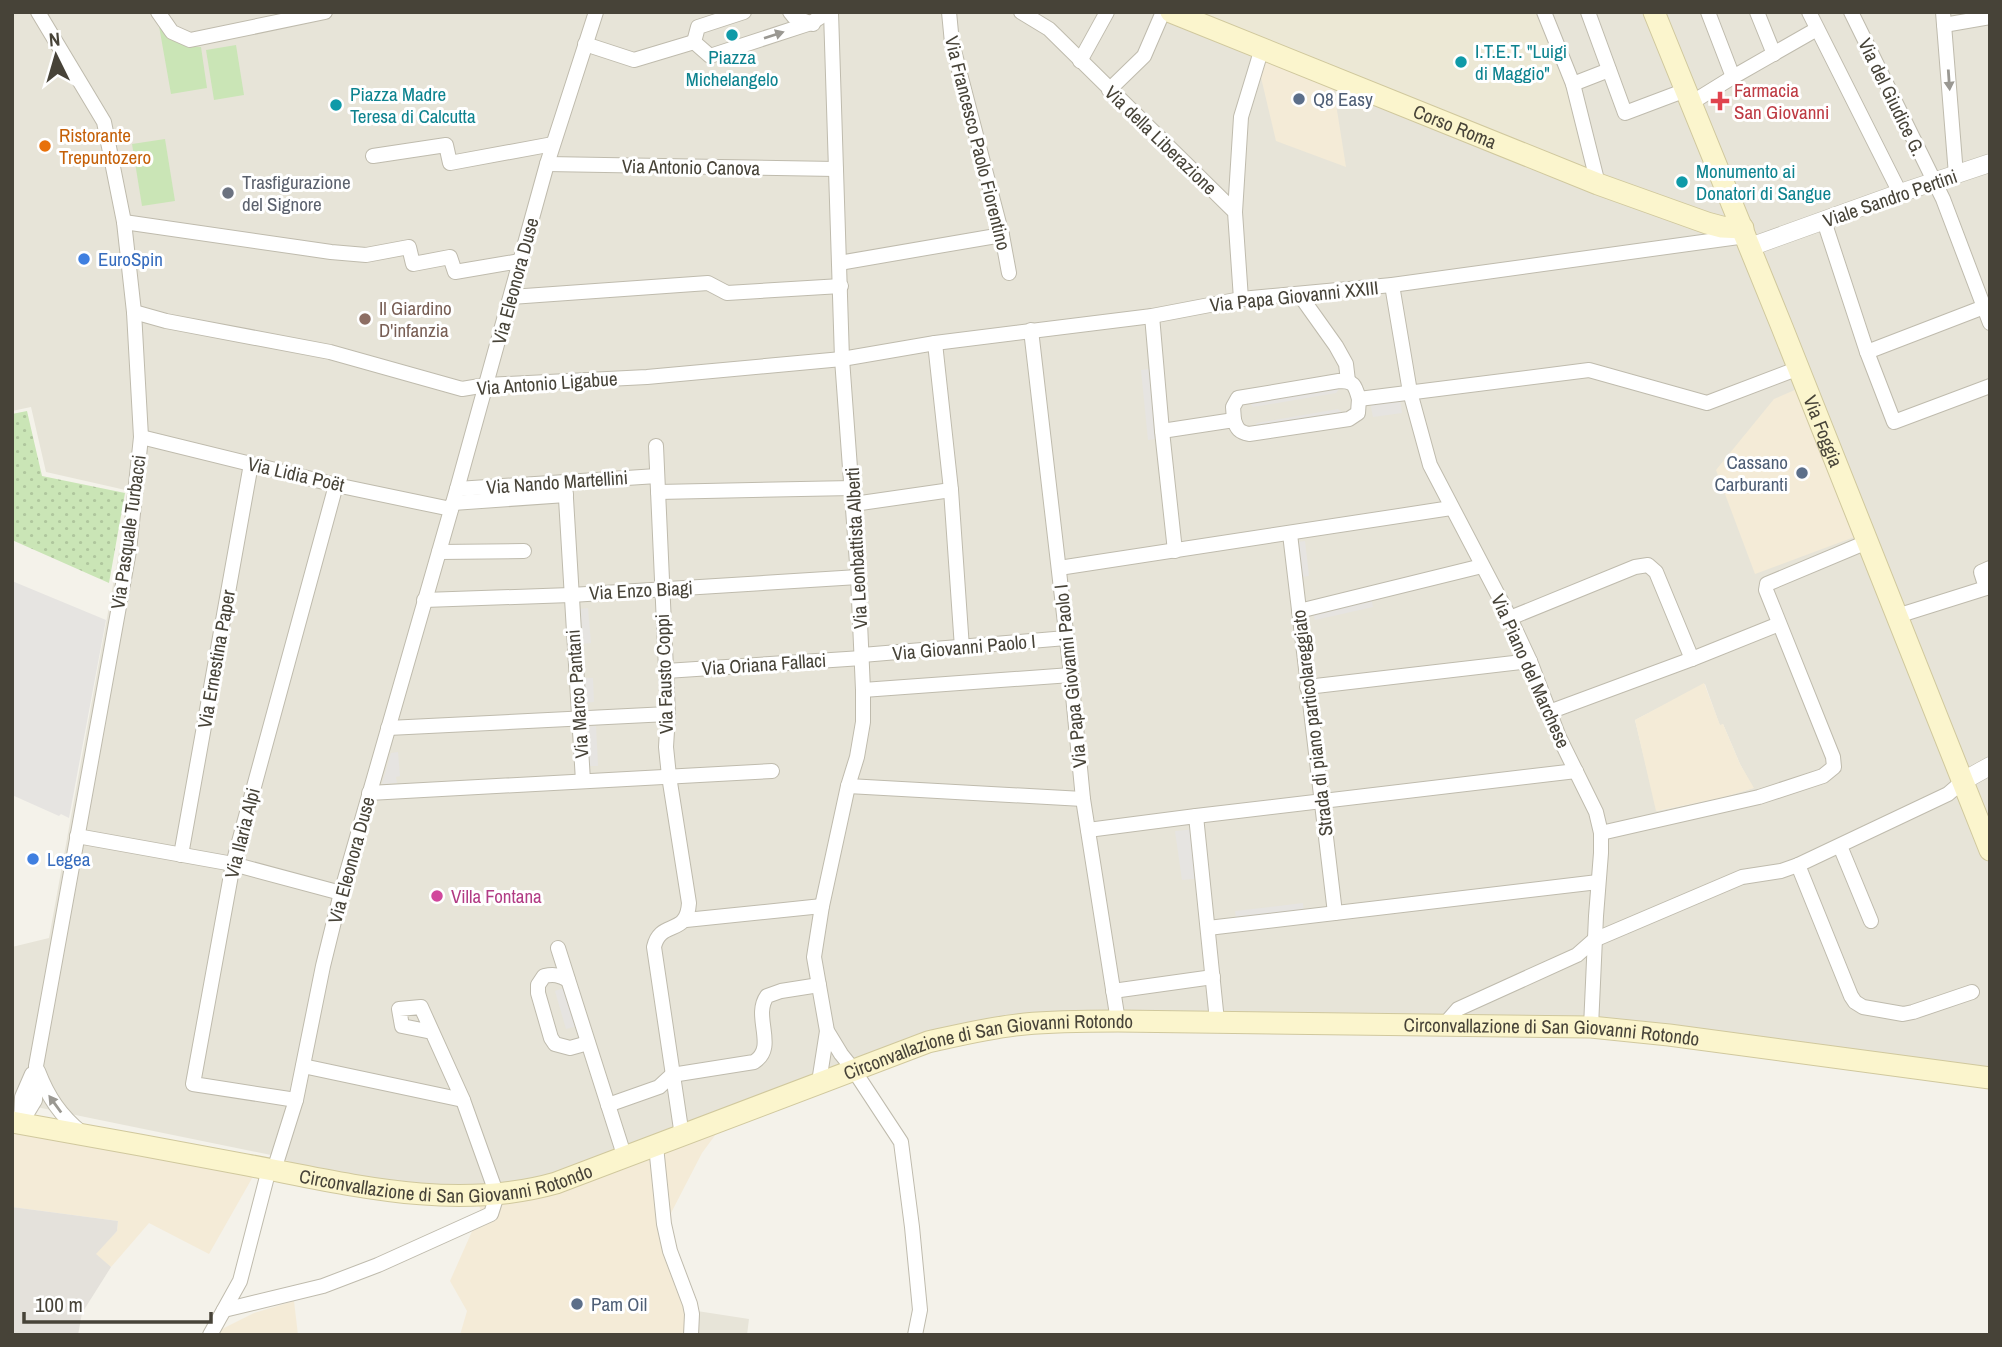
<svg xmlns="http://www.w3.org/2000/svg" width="2002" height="1347" viewBox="0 0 2002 1347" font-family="'Archivo Narrow',sans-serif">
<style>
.residential{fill:#e7e4d8;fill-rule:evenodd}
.commercial{fill:#f4ebd7}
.industrial{fill:#e4e1db}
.education{fill:#ece8d5}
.grass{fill:url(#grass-dots)}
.park{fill:#cae5b6}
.parking{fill:#e6e4e1}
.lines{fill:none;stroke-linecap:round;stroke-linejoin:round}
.minor-casing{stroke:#bfbbad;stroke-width:16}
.tertiary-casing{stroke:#bfbbad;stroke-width:19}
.secondary-casing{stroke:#d0c89d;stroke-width:23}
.minor{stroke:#fff;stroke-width:14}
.tertiary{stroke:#fff;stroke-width:18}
.secondary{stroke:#fbf5cd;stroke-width:21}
.oneway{fill:#9a9892}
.culture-dot{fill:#0f9aa8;stroke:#fff;stroke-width:2.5}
.service-dot{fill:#5c6f8a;stroke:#fff;stroke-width:2.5}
.health-dot{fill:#e0444e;stroke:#fff;stroke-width:2.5}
.food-dot{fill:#e8710a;stroke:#fff;stroke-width:2.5}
.worship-dot{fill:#6b7280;stroke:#fff;stroke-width:2.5}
.shop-dot{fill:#3f7fe0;stroke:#fff;stroke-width:2.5}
.education-dot{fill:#8d6e63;stroke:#fff;stroke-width:2.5}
.hotel-dot{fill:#d1479c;stroke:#fff;stroke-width:2.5}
.labels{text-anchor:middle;stroke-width:6;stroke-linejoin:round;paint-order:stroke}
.culture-label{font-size:19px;fill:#0d838f;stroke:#fff;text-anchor:start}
.health-label{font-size:19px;fill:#be3a42;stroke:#fff;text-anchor:start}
.street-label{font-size:19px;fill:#474338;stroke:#fff}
.service-label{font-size:19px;fill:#4e5e75;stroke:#fff;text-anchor:start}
.food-label{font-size:19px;fill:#c56008;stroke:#fff;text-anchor:start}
.worship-label{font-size:19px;fill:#5b616d;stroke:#fff;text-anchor:start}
.shop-label{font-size:19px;fill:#366cbe;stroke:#fff;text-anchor:start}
.education-label{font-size:19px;fill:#785e54;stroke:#fff;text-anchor:start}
.hotel-label{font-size:19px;fill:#b23c85;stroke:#fff;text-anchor:start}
</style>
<defs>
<pattern id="grass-dots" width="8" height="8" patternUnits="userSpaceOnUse" patternTransform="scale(1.75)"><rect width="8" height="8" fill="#cae5b6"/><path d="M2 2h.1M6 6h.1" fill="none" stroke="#afc69d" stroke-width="1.8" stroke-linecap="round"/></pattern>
</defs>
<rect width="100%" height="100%" fill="#f4f2ea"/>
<g class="residential">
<path d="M12 12H1201L1333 85 1541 12H1990V1069L1638 1024 1019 1017 548 1177 472 1189 376 1180 294 1163 271 1155 12 1102V947L49 938 130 491 46 472 31 407 12 411ZM1705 684 1720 726 1723 724 1740 764 1753 788 1721 798 1657 811 1635 720Z"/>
<path d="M697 1311 749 1319 747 1335H696Z"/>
</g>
<g class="commercial">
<path d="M1269 41 1333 85 1346 167 1276 141 1259 69Z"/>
<path d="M1813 382 1873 530 1755 574 1716 470 1774 399Z"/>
<path d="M1704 683 1720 725 1723 724 1740 764 1754 788 1721 798 1656 811 1635 720Z"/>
<path d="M713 1115 716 1134 702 1153 671 1213 672 1236 696 1335H460L467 1311 450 1281 481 1211 472 1189 548 1177Z"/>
<path d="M12 1128 255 1173 209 1254 149 1223 111 1267 95 1254 117 1231 118 1221 12 1207Z"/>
<path d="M294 1301 298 1335H219L222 1329 254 1313Z"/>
</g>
<path class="industrial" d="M12 1207 118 1221 117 1231 96 1254 111 1267 82 1313 78 1335H12Z"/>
<path class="education" d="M1201 12H1541L1569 86 1591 173 1201 14Z"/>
<path class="grass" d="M27 411 42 476 125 493 109 583 12 540V414Z"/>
<g class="park">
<path d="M159 26C171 40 182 46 201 47L207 88 171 94Z"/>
<path d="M236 45 244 95 214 100 206 50Z"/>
<path d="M165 139 175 201 142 206 132 144Z"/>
</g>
<g class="parking">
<path d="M1156 368 1163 438 1148 440 1141 370Z"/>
<path d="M1340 388 1336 393 1253 407 1249 402Z"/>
<path d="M1399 393 1402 413 1373 417 1369 398Z"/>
<path d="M1338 409 1344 414 1253 428 1257 423Z"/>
<path d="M1305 541 1309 576 1295 578 1291 543Z"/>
<path d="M12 581 106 620 69 818 61 814 59 816 12 795Z"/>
<path d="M1370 592 1373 607 1315 620 1312 608Z"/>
<path d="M588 608 591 643 581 644 579 609Z"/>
<path d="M583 678H593L594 702 584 703Z"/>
<path d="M596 726 598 766H588L586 727Z"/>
<path d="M398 752 400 776 396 777 397 783 382 784 391 753Z"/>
<path d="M1197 829 1203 878 1182 880 1175 831Z"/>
<path d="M1303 903 1304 917 1237 925 1235 911Z"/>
<path d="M570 986 582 1025 566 1029 555 991Z"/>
</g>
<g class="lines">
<g class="minor-casing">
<g id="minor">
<path d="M158 12 172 32 190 40 325 12"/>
<path d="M790 12 794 17 813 24"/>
<path d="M831 12 842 359 858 577 863 690V722L857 757 848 786 822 906 814 957 827 1031 841 1054 853 1069 901 1142 912 1227 920 1310 915 1335"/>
<path d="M949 12 952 43 1002 235 1009 273"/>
<path d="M1021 12 1049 29 1235 212 1241 299"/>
<path d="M1544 12 1573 84 1598 184"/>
<path d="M1588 12 1625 113 1686 90"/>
<path d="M1708 12 1733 77"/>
<path d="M1757 12 1774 54"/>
<path d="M1809 12 1900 193"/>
<path d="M1851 12 1943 199 1990 323"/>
<path d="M1943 12 1956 175"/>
<path d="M1944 25 1990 17"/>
<path d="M694 42 710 56 811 23 828 12"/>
<path d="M694 42 698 27 744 12"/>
<path d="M585 44 634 60 694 42"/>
<path d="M1080 61 1107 12"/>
<path d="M1573 84 1609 70"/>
<path d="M1109 90 1144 56 1163 12"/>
<path d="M1691 103 1733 77 1817 29"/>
<path d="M373 156 446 145 450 163 553 144"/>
<path d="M547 164 836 169"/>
<path d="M1235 212 1241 117 1262 48"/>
<path d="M1824 221 1867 352 1894 422 1990 386"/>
<path d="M124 222 331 252 366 255 409 247 413 264 450 257 455 272 520 261"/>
<path d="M839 263 1002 235"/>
<path d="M1392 285 1410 392 1430 465 1510 618 1530 661 1559 737 1596 812 1601 833V853L1596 916 1591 1027"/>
<path d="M1299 294 1336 346 1346 364 1348 381"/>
<path d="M511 297 708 283 727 293 841 286"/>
<path d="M134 312 166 321 330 352 462 389 486 385 647 377 842 359 935 343 1152 316 1241 299 1392 285 1746 236"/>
<path d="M1152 316 1162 431 1175 551"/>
<path d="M1031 330 1071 675 1083 799 1118 1021"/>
<path d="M935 343 951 490 962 648"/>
<path d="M1867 352 1984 307"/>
<path d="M1234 420 1233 407 1238 398 1339 381C1354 381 1355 385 1359 399L1589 370 1707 403 1799 368"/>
<path d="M1162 431 1234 420C1237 429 1239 432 1249 434L1349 419 1358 413 1359 399"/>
<path d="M141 437 336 485 451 509"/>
<path d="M656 446 668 714 666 747 669 776 689 903C687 937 660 919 654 947L682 1136"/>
<path d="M565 482 583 781"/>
<path d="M457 489 657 476"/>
<path d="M658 492 853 488"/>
<path d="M453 503 566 495"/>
<path d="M854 504 951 490"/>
<path d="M1290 534 1335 913"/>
<path d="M439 552 524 551"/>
<path d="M1059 568 1451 508"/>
<path d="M424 600 571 595 858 577"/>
<path d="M1299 611 1482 566"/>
<path d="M1897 616 1986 588 1981 572 1990 568"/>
<path d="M1510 618 1635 567 1648 565 1656 572 1692 659"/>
<path d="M862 655 1066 638"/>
<path d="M666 671 862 658"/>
<path d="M1307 687 1530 661"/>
<path d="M863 690 1071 675"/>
<path d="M1549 712 1692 659 1779 624"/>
<path d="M388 728 668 714"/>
<path d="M848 786 1083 799"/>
<path d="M369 793 772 771"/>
<path d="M1196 816 1576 771"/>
<path d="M1088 830 1196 816 1217 1021"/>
<path d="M1601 833 1759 797 1823 776 1834 767 1833 757 1766 590 1767 584 1867 542"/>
<path d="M77 836 233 864 341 893"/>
<path d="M1840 846 1871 921"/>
<path d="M181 855 251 464"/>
<path d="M1798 865 1851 996 1855 1002 1863 1007 1903 1014 1913 1012 1972 992"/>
<path d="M686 920 822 906"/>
<path d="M1208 928 1598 882"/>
<path d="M558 948 625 1158"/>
<path d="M568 980C559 975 554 974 544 976L538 985V993L551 1038 555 1044 570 1048 588 1043"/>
<path d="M1113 991 1213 977"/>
<path d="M1445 1024 1458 1009 1577 955 1594 940 1742 877 1781 871 1798 865 1948 794 1963 781"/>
<path d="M303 1066 463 1100"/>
<path d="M38 1071C48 1097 60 1115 82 1133"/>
<path d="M819 1082 827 1031"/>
<path d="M296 1100 193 1084 233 864 336 485"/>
<path d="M608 1105 659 1087 672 1075 754 1062C778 1047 752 1017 767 996L781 991 819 985"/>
<path d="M21 1121 22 1097 32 1074"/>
<path d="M21 1123 35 1100 36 1066 129 551 141 437 134 312 124 222 104 122 38 12"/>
<path d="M656 1146 664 1224 670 1251 690 1304 692 1314 691 1335"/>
<path d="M274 1170 296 1100 323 966 341 893 457 489 547 164 596 12"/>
<path d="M224 1310 323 1286 378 1265 491 1214 497 1195 463 1100 421 1007 399 1009 402 1026 432 1032"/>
<path d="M210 1335 240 1281 269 1169"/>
</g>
</g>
<g class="tertiary-casing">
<g id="tertiary">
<path d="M1750 247 1900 193 1990 163"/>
<path d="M1963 781 1990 766"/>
</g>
</g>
<g class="secondary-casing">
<g id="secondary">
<path id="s1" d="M1171 12 1598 184 1707 223 1722 227 1743 228"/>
<path id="s2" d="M1654 12 1782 327 1990 850"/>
<path id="s3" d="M12 1122C90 1136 169 1150 247 1165 348 1184 454 1212 556 1183L928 1042C960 1035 992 1027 1025 1024 1056 1021 1087 1021 1118 1021L1591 1027 1669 1035 1990 1078"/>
</g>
</g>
<use href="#minor" class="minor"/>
<use href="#tertiary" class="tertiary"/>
<use href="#secondary" class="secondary"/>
</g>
<defs><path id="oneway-solid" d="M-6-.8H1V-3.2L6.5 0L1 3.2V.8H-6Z" transform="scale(1.75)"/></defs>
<g class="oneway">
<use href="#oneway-solid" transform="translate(774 35) rotate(-18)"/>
<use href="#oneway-solid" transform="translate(1949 80) rotate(86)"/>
<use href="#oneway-solid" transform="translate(55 1104) rotate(-126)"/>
</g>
<g class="culture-dot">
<circle cx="732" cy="35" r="7"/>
<circle cx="1461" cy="62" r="7"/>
<circle cx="336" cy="105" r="7"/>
<circle cx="1682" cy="182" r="7"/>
</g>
<g class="service-dot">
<circle cx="1299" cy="99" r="7"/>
<circle cx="1802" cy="473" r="7"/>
<circle cx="577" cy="1304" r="7"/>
</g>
<path class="health-dot" d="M1716.5 90.5h7v7h7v7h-7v7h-7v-7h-7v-7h7z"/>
<circle class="food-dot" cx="45" cy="146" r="7"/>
<circle class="worship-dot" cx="228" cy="193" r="7"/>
<g class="shop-dot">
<circle cx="84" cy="259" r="7"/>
<circle cx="33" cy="859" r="7"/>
</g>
<circle class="education-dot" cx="365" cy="319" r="7"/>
<circle class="hotel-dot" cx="437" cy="896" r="7"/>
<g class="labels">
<g class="culture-label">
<text x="1475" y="58">I.T.E.T. "Luigi<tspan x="1475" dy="22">di Maggio"</tspan></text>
<text x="732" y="64" text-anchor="middle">Piazza<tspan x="732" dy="22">Michelangelo</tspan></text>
<text x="350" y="101">Piazza Madre<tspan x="350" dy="22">Teresa di Calcutta</tspan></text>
<text x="1696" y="178">Monumento ai<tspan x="1696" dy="22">Donatori di Sangue</tspan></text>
</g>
<g class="health-label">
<text x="1734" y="97">Farmacia<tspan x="1734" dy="22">San Giovanni</tspan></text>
</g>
<g class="street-label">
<text transform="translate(1892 97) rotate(64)" y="7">Via del Giudice G.</text>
<text dy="7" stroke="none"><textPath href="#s1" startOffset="306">Corso Roma</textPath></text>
<text transform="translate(1161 140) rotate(44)" y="7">Via della Liberazione</text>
<text transform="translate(978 143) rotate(76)" y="7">Via Francesco Paolo Fiorentino</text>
<text transform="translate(691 167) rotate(1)" y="7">Via Antonio Canova</text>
<text transform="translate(1890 198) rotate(-19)" y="7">Viale Sandro Pertini</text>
<text transform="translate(515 281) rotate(-75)" y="7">Via Eleonora Duse</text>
<text transform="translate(1294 296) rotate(-6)" y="7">Via Papa Giovanni XXIII</text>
<text transform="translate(547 383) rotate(-4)" y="7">Via Antonio Ligabue</text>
<text dy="7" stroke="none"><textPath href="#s2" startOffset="452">Via Foggia</textPath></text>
<text transform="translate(296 474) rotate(13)" y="7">Via Lidia Poët</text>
<text transform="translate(557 482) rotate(-4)" y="7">Via Nando Martellini</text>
<text transform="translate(128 532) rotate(-82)" y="7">Via Pasquale Turbacci</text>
<text transform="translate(856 548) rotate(-93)" y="7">Via Leonbattista Alberti</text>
<text transform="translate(641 590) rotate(-3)" y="7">Via Enzo Biagi</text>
<text transform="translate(964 647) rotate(-5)" y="7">Via Giovanni Paolo I</text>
<text transform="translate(216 659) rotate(-80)" y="7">Via Ernestina Paper</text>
<text transform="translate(764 664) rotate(-4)" y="7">Via Oriana Fallaci</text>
<text transform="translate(1531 671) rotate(66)" y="7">Via Piano del Marchese</text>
<text transform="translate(664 674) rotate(-92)" y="7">Via Fausto Coppi</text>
<text transform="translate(1070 676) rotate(-96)" y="7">Via Papa Giovanni Paolo I</text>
<text transform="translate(577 694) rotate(-94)" y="7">Via Marco Pantani</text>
<text transform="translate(1312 723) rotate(-97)" y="7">Strada di piano particolareggiato</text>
<text transform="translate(242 833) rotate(-76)" y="7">Via Ilaria Alpi</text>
<text transform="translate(351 860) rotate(-75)" y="7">Via Eleonora Duse</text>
<text dy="7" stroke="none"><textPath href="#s3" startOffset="1575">Circonvallazione di San Giovanni Rotondo</textPath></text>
<text dy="7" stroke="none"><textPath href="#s3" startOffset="1008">Circonvallazione di San Giovanni Rotondo</textPath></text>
<text dy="7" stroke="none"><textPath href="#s3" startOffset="441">Circonvallazione di San Giovanni Rotondo</textPath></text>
</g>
<g class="service-label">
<text x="1313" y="106">Q8 Easy</text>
<text x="1788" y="469" text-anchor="end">Cassano<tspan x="1788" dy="22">Carburanti</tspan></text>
<text x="591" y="1311">Pam Oil</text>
</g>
<g class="food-label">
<text x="59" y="142">Ristorante<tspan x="59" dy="22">Trepuntozero</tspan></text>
</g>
<g class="worship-label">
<text x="242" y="189">Trasfigurazione<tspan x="242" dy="22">del Signore</tspan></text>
</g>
<g class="shop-label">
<text x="98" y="266">EuroSpin</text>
<text x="47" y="866">Legea</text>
</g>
<g class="education-label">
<text x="379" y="315">Il Giardino<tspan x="379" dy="22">D'infanzia</tspan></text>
</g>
<g class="hotel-label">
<text x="451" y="903">Villa Fontana</text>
</g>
</g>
<rect width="2002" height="1347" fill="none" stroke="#474338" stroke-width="28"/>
<g transform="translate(56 56) rotate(355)" stroke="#ffffff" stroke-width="5" paint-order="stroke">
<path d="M0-5L12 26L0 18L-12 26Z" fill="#474338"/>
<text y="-10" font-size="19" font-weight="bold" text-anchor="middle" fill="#474338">N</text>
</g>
<path d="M24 1312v10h187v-10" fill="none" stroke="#474338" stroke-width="3.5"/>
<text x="35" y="1312" font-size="21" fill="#474338" stroke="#ffffff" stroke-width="5" paint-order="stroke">100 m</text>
</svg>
